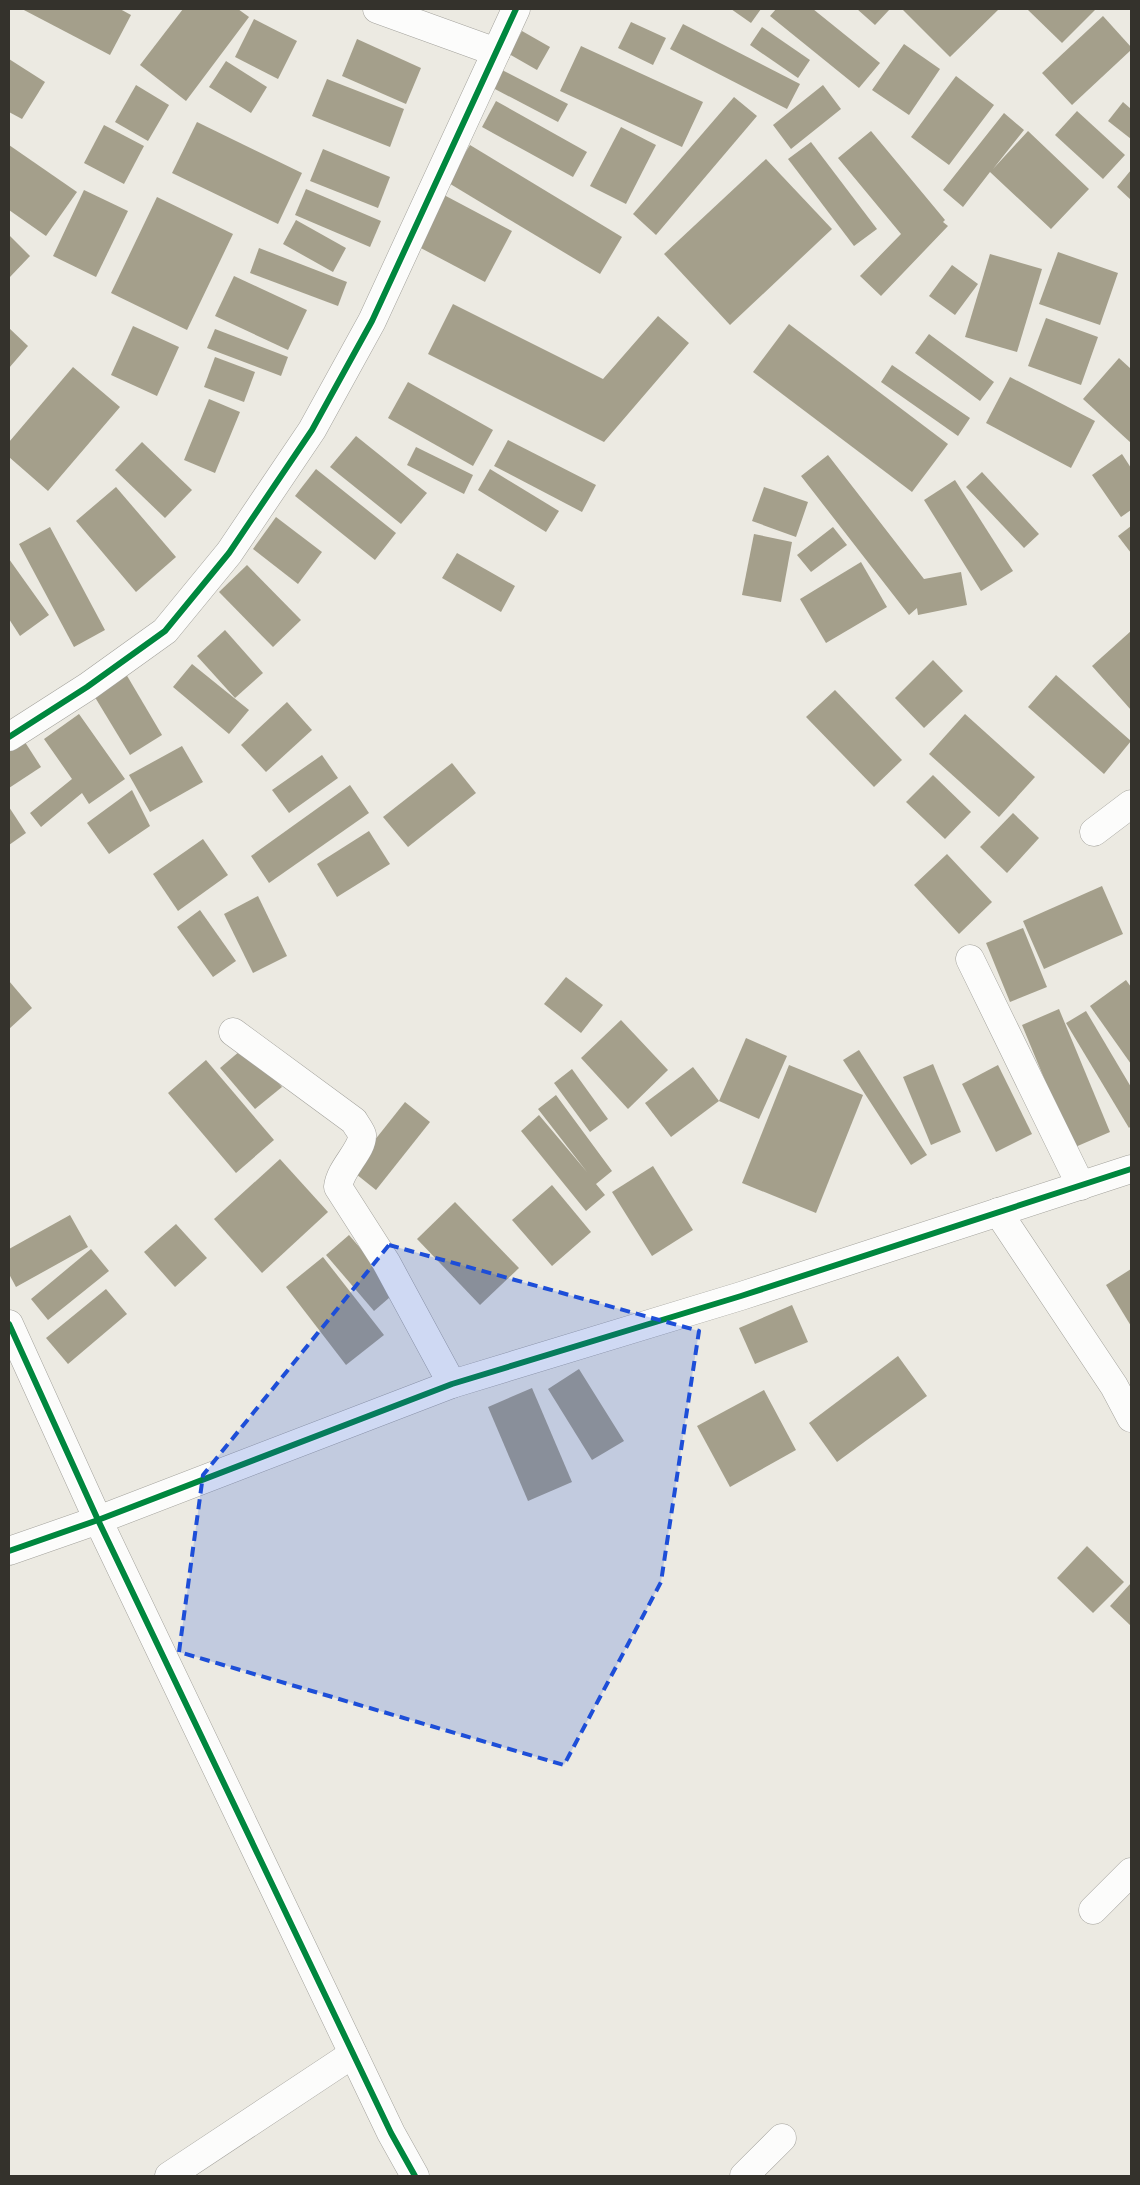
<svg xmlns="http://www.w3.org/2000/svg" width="1140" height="2185" viewBox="0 0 1140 2185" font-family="'DM Sans',sans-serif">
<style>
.building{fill:#a49f8b}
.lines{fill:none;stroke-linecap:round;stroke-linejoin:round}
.minor-casing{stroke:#a3a29c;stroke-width:29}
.tertiary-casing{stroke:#a3a29c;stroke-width:29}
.minor{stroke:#fcfcfb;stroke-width:28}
.tertiary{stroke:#fcfcfb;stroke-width:28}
.cycleway-casing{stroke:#fff;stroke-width:9}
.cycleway{stroke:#00873e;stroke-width:6}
.marked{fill:#1d4ed8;fill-opacity:0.2;stroke:#1d4ed8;stroke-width:4;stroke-dasharray:10 6;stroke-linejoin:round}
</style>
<rect width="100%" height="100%" fill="#eceae2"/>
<g class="building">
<path d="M22 9H120L131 15 110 55Z"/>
<path d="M183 9H238L249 17 186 101 140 65Z"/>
<path d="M731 9H761L751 23Z"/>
<path d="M776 9H813L880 63 859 88 770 16Z"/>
<path d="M857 9H890L875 25Z"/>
<path d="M902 9H999L950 57Z"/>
<path d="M1027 9H1096L1062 43Z"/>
<path d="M1103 16 1131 47V50L1072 105 1042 73Z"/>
<path d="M254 19 297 41 278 79 235 57Z"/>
<path d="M631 22 666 38 653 65 618 48Z"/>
<path d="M683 24 800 84 787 109 670 49Z"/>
<path d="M762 27 810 60 798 78 750 45Z"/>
<path d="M522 31 550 47 537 70 509 54Z"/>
<path d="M357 39 421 68 406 104 342 76Z"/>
<path d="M904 44 940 69 909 115 872 90Z"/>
<path d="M581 46 703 102 682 147 560 91Z"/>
<path d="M9 59 45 82 22 119 9 112Z"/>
<path d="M226 61 267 87 251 113 209 87Z"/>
<path d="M502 70 568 104 558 122 493 88Z"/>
<path d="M956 76 994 105 949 165 911 137Z"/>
<path d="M327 79 404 109 390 147 312 116Z"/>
<path d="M136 85 169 105 148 141 115 122Z"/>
<path d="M823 85 841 109 791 149 773 125Z"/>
<path d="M734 97 757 116 656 235 633 214Z"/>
<path d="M496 101 587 152 573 177 482 127Z"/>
<path d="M1123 102 1131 109V139L1108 121Z"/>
<path d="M1077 111 1125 155 1103 179 1055 135Z"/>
<path d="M1004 113 1024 130 993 169 1028 131 1089 189 1051 229 990 172 963 207 943 190Z"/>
<path d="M197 122 302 173 278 224 172 173Z"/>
<path d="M104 125 144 146 124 184 84 163Z"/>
<path d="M621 127 656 145 626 204 590 186Z"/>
<path d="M871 131 945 220 943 222 948 226 881 296 860 276 901 234 838 158Z"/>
<path d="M811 142 877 229 854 246 788 159Z"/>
<path d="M9 145 77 192 46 236 9 210Z"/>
<path d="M470 145 622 237 600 274 447 182Z"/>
<path d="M323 149 390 177 378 208 310 181Z"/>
<path d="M766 159 832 229 730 325 664 254Z"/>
<path d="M1131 170V200L1117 187Z"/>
<path d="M306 189 381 221 370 247 295 215Z"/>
<path d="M84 190 128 211 96 277 53 256Z"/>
<path d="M444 195 512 231 485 282 417 246Z"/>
<path d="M157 197 233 234 187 330 111 293Z"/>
<path d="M296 220 346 248 333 272 283 244Z"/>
<path d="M9 235 30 256 9 278Z"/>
<path d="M259 248 347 282 338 306 250 273Z"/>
<path d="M1058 252 1118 273 1100 325 1039 304Z"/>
<path d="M990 254 1042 269 1017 352 965 337Z"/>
<path d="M952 265 978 284 955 315 929 296Z"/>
<path d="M234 276 307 310 288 350 215 316Z"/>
<path d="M453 304 603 379 658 316 689 343 604 442 428 354Z"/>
<path d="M1046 318 1098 337 1081 385 1028 366Z"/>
<path d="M789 324 948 444 912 492 753 372Z"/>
<path d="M133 326 179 347 157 396 111 375Z"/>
<path d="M9 328 28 346 9 368Z"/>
<path d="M215 329 288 357 281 376 207 348Z"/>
<path d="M929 334 994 382 980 401 915 353Z"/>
<path d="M215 357 255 372 244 402 204 387Z"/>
<path d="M1119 358 1131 369V443L1083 399Z"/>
<path d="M892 365 970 418 958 436 881 382Z"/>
<path d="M73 367 120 407 48 491 9 457V442Z"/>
<path d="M1010 377 1095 421 1071 468 986 423Z"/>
<path d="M408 382 493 430 473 466 388 418Z"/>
<path d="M209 399 240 412 215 473 184 460Z"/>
<path d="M356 436 427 493 401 524 330 467Z"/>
<path d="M508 440 596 485 582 512 494 466Z"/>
<path d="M142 442 192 490 165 518 115 470Z"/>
<path d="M416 447 473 475 464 494 407 465Z"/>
<path d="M1122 454 1131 468V510L1121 517 1092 475Z"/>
<path d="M828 455 924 579 961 572 967 605 918 615 917 608 909 615 801 476Z"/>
<path d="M316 469 396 533 375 560 295 496Z"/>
<path d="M490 469 559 511 546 532 478 490Z"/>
<path d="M982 472 1039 534 1024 548 966 487Z"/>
<path d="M955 480 1013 571 981 591 924 500Z"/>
<path d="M116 487 176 557 136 592 76 521Z"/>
<path d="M764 487 808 502 796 537 752 521Z"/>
<path d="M276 517 322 552 298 584 253 549Z"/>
<path d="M1131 526V553L1118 536Z"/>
<path d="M50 527 105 630 74 647 19 544Z"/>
<path d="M833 527 847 545 811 572 797 555Z"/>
<path d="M754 534 792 542 781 602 742 595Z"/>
<path d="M457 553 515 586 501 612 442 578Z"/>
<path d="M9 559 49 615 20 636 9 619Z"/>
<path d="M861 562 887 607 826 643 800 599Z"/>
<path d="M247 565 301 620 273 647 219 592Z"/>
<path d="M225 630 263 673 235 698 197 656Z"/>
<path d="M1131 631V710L1092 666Z"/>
<path d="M933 660 963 691 924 728 895 698Z"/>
<path d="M192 664 249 710 229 734 173 687Z"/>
<path d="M126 674 162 735 130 755 93 694Z"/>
<path d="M1056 675 1131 741 1104 774 1028 707Z"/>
<path d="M835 690 902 760 874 787 806 717Z"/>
<path d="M287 702 312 730 266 772 241 745Z"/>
<path d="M79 714 125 779 89 804 82 793 41 827 30 813 72 779 44 739Z"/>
<path d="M965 714 1035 777 999 817 929 754Z"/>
<path d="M23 739 41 767 9 788V748Z"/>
<path d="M182 746 203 782 150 812 129 775Z"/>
<path d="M322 755 338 778 289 813 272 790Z"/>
<path d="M452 763 476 793 408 847 383 817Z"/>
<path d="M933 775 971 812 945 839 906 802Z"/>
<path d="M350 785 369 813 269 883 251 856Z"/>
<path d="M132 790 150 826 109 854 87 823Z"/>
<path d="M9 807 26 833 9 845Z"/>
<path d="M1013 813 1039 838 1007 873 980 847Z"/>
<path d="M369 831 390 864 337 897 317 864Z"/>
<path d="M203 839 228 875 178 911 153 874Z"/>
<path d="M947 854 992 902 959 934 914 885Z"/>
<path d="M1102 886 1123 934 1044 969 1023 921Z"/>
<path d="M258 896 287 956 253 973 224 914Z"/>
<path d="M200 910 236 961 213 977 177 927Z"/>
<path d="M1023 928 1047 987 1010 1002 986 943Z"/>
<path d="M566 977 603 1005 581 1033 544 1004Z"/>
<path d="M1126 980 1131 987V1064L1090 1006Z"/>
<path d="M9 981 32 1008 9 1029Z"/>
<path d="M1059 1009 1110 1132 1073 1148 1022 1025Z"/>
<path d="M1086 1011 1131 1087V1126L1129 1128 1066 1023Z"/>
<path d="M621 1020 668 1070 628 1109 581 1058Z"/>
<path d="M746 1038 787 1056 759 1119 719 1101Z"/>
<path d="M247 1045 282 1087 255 1109 220 1068Z"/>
<path d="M859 1050 927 1155 911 1165 843 1060Z"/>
<path d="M206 1060 274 1140 236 1173 168 1093Z"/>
<path d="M933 1064 961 1132 931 1145 903 1077Z"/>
<path d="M789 1065 863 1095 816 1213 742 1183Z"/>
<path d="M998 1065 1032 1134 996 1152 962 1084Z"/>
<path d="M693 1067 719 1101 671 1137 645 1103Z"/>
<path d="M572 1069 608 1119 590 1132 554 1083Z"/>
<path d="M556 1095 612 1171 596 1184 605 1195 586 1211 521 1131 539 1115 587 1172 538 1109Z"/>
<path d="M405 1102 430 1122 376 1190 351 1170Z"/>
<path d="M280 1159 328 1212 262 1273 214 1219Z"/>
<path d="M653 1166 693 1230 652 1256 612 1192Z"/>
<path d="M552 1185 591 1232 552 1266 512 1220Z"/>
<path d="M455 1202 519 1268 480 1305 417 1239Z"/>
<path d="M70 1215 88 1247 16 1287 9 1274V1249Z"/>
<path d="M176 1224 207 1258 175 1287 144 1252Z"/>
<path d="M349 1235 397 1291 374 1311 326 1255Z"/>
<path d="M91 1249 109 1271 48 1320 31 1299Z"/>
<path d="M323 1257 384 1335 346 1365 286 1287Z"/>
<path d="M1131 1269V1326L1106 1285Z"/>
<path d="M106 1289 127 1314 68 1364 46 1338Z"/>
<path d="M792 1305 808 1342 755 1364 739 1328Z"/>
<path d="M898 1356 927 1396 837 1462 809 1423Z"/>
<path d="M579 1369 624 1441 592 1460 548 1389Z"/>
<path d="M532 1388 572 1482 528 1501 488 1407Z"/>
<path d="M764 1390 796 1450 730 1487 697 1426Z"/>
<path d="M1087 1546 1124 1582 1093 1613 1057 1578Z"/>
<path d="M1131 1583V1626L1110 1606Z"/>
</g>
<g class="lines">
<g class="minor-casing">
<g id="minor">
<path d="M377 9 496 52"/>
<path d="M9 737 87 687 165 631 229 553 312 430 372 321 516 9"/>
<path d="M1094 832 1131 804"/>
<path d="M970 959 1081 1186"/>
<path d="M233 1032 354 1121C356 1125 361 1131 362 1135 363 1150 340 1168 338 1187L386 1262 452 1384"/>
<path d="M998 1212 1114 1386 1131 1418"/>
<path d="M1093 1910 1131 1872"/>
<path d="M169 2176 353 2054"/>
<path d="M744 2176 782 2138"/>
</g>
</g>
<g class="tertiary-casing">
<g id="tertiary">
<path d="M9 1324 98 1520 391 2133 415 2176"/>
<path d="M9 1551 98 1520 452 1384 741 1296 1131 1169"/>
</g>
</g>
<use href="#minor" class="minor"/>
<use href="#tertiary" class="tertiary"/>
<g class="cycleway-casing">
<g id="cycleway">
<path d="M9 737 87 687 165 631 229 553 312 430 372 321 516 9"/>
<path d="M9 1324 98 1520 391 2133 415 2176"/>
<path d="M9 1551 98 1520 452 1384 741 1296 1131 1169"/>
</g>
</g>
<use href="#cycleway" class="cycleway"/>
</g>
<path class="marked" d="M389 1245 699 1331 661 1582 564 1765 179 1652 203 1475Z"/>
<rect width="1140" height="2185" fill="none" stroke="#34322c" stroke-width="20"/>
</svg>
